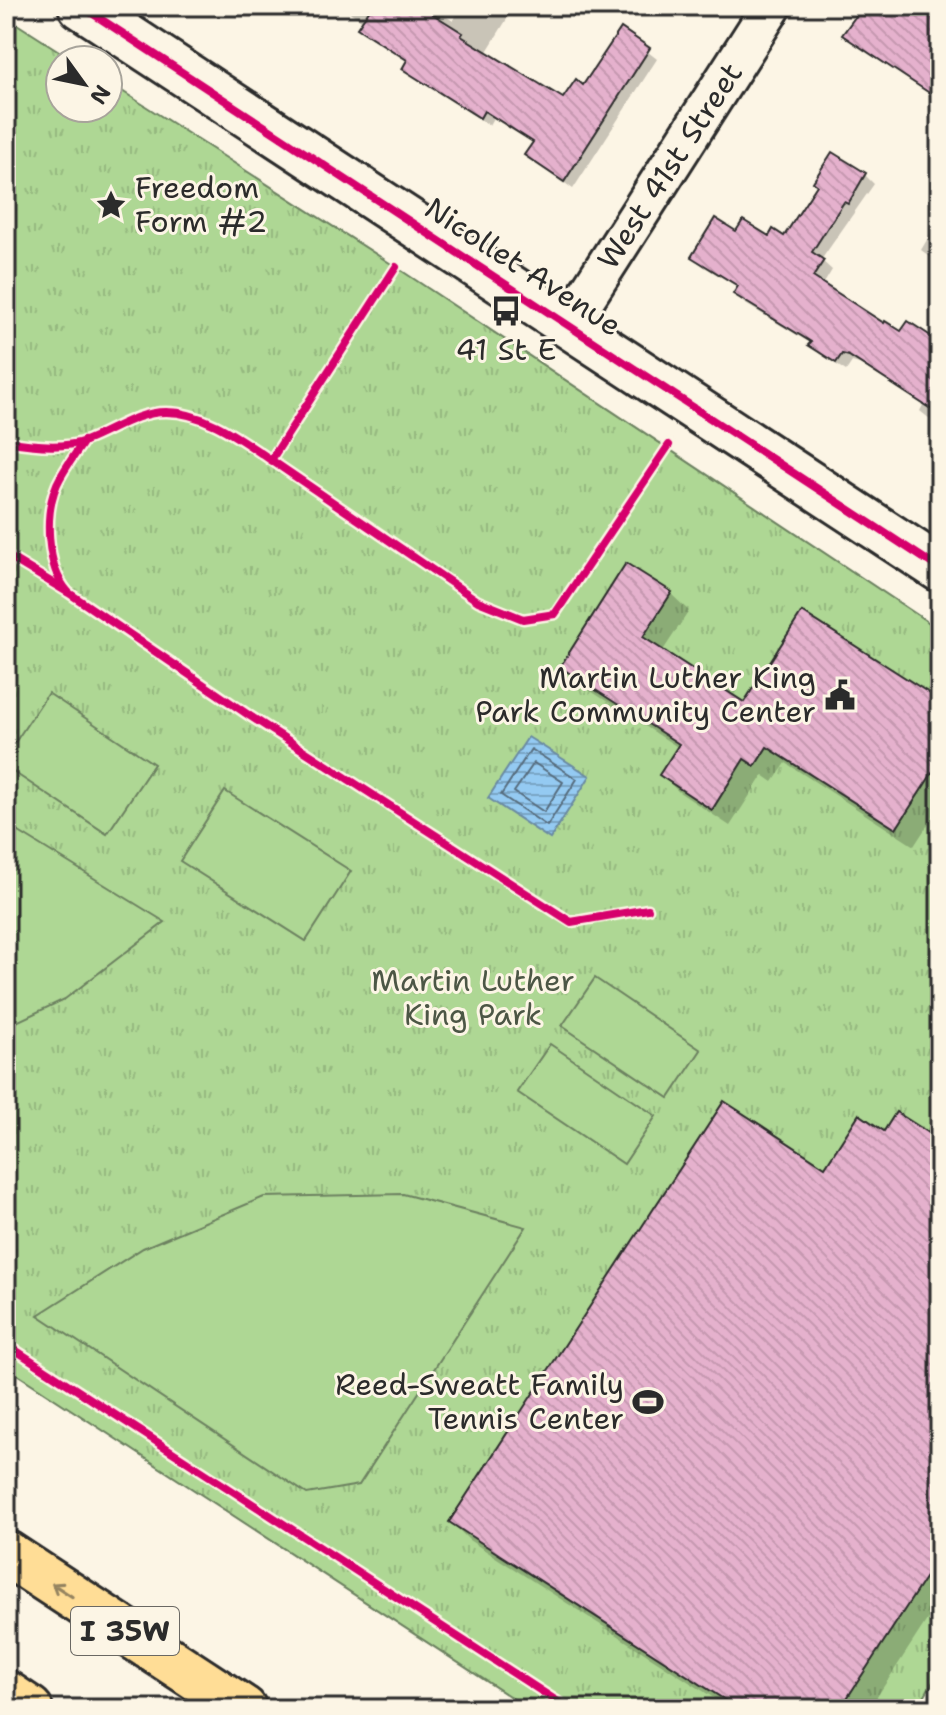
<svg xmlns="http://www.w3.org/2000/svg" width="946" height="1715" viewBox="0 0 946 1715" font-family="'Shantell Sans',sans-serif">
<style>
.park{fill:url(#park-tufts);stroke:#6c8160;stroke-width:2}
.pitch{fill:#aed794;stroke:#6c8160;stroke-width:2}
.water{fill:url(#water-rules);stroke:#6a8aa2;stroke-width:2}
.shadow{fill:#0003}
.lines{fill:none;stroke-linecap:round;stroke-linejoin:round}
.shore{stroke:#556b7b;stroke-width:2}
.building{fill:url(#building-back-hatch);stroke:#2b2b2b;stroke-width:2}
.minor-casing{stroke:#2b2b2b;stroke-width:44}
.secondary-casing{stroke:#2b2b2b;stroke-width:50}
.motorway-casing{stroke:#2b2b2b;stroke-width:50}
.minor{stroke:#fcf5e5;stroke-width:38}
.secondary{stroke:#fcf5e5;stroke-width:44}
.motorway{stroke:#ffdd96;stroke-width:44}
.cycleway-casing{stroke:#fcf5e5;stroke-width:13}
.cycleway{stroke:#d6006c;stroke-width:8}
.oneway{stroke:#958460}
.labels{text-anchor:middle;stroke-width:6;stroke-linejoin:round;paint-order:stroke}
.shield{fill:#fcf5e5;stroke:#6a6863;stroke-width:2}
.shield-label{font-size:28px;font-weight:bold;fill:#2b2b2b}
.street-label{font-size:30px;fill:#2b2b2b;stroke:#fcf5e5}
.poi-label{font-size:30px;fill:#2b2b2b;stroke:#fcf5e5;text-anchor:end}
.park-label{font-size:30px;fill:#4c5645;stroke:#fcf5e5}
</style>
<defs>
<pattern id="park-tufts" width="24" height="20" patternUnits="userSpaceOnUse" patternTransform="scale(2)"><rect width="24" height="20" fill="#aed794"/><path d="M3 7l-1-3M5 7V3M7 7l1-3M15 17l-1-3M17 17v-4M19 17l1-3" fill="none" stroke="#96b980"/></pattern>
<pattern id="water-rules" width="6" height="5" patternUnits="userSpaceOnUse" patternTransform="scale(2)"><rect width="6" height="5" fill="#94caf2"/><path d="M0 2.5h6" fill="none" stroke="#79a4c4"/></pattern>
<pattern id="building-back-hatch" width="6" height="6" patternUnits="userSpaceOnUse" patternTransform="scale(2)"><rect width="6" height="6" fill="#e5b1cd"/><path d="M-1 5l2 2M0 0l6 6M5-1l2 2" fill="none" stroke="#c598b0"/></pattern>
</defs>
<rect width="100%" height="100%" fill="#fcf5e5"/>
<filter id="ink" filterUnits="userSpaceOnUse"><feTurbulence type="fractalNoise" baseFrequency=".0125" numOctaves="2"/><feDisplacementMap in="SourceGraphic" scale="16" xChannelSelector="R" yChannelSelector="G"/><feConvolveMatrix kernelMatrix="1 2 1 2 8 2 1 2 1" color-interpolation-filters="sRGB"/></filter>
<g filter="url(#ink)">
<path class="park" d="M6 17 73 60H60V108H108V82L396 267 940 630V1671L916 1709H529L6 1367Z"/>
<g class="pitch">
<path d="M48 693 154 764 107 834 6 767V756Z"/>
<path d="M225 791 351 871 306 941 180 861Z"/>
<path d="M6 824 165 922 65 999 6 1027Z"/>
<path d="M595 978 701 1050 669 1098 562 1026Z"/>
<path d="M550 1044 656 1116 624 1164 517 1092Z"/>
<path d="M403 1194 526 1227 359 1485 307 1494 38 1315 143 1248 264 1197Z"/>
</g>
<path class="water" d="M528 737 590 776 550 839 488 798Z"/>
<g class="shadow">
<path d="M341 6H431L453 21 462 6H515L486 53 564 101 584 87 621 31 657 59 573 189 527 155 534 144 493 118 489 125 413 77 404 69 408 62 368 36 360 28 364 22Z"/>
<path d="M865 6H919L940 16V101L854 44 845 34Z"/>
<path d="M865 175 874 184 821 260 832 270 823 285 940 363V427L920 411 923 405 860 364 852 362 846 371 820 354 812 344 744 303 735 294 739 288 703 266 694 257 737 234 785 239Z"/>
<path d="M937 223 940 225V264L921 250Z"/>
<path d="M627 566 671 594 689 611 662 652 745 705 940 703V806L914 846 786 763 773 782 763 775 730 826 679 792 661 775 679 748 580 684 562 667Z"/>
<path d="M885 1133 940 1143V1600L869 1709H731L469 1540 451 1522Z"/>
</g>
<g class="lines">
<g class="shore">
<path d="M531 749 577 779 547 826 501 795Z"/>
<path d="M534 763 563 782 544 812 514 792Z"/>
</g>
</g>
<g class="building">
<path d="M372 6H420L463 33 461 36 563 98 576 79 583 85 621 28 650 48 564 182 524 155 533 142 484 111 480 118 402 69 407 60 357 28Z"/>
<path d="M863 6H929L940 13V100L842 35Z"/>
<path d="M832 152 866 173 848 204 844 202 812 252 824 260 813 277 884 323 885 321 901 331 908 321 940 342V415L849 356 842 354 836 363 808 345 811 342 733 294 738 286 691 257 715 218 736 231 743 220 769 236 773 229 784 236 817 185 813 182Z"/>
<path d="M626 563 672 592 643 637 744 702 802 612 940 700V761L896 829 767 747 755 766 744 759 712 810 659 775 679 744 560 667Z"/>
<path d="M724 1101 825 1167 859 1114 884 1131 896 1112 940 1140V1555L840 1709H739L449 1522Z"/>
</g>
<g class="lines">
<g class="minor-casing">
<path id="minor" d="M568 325 772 6"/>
</g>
<g class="secondary-casing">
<path id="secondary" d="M81 6 940 569"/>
</g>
<g class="motorway-casing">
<g id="motorway">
<path d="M6 1553 244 1709"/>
<path d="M6 1693 30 1709"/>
</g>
</g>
<use href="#minor" class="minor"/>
<use href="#secondary" class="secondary"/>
<use href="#motorway" class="motorway"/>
<g class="cycleway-casing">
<g id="cycleway">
<path d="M81 6 940 569"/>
<path d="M6 441C29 445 63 449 85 441 112 431 136 412 166 412 205 412 240 439 271 460L396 267"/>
<path d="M271 460 478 601 523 619 555 614 669 445"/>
<path d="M6 555 69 593 250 716 571 922 648 909"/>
<path d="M68 592C46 567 44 514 57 484 64 469 75 455 84 441"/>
<path d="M6 1344 569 1709"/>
</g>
</g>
<use href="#cycleway" class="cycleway"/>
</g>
<defs><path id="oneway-shaft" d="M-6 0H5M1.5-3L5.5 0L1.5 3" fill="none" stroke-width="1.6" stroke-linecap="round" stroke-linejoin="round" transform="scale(2)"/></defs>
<use class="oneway" href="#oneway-shaft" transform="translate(62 1590) rotate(-147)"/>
</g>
<defs>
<g id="sight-bare" transform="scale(2.4)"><path d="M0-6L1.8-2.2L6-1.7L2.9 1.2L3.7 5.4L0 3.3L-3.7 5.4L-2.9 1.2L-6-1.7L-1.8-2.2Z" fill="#2b2b2b" stroke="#fcf5e5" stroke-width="2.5" paint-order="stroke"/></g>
<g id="bus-bare" transform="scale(2.4)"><path d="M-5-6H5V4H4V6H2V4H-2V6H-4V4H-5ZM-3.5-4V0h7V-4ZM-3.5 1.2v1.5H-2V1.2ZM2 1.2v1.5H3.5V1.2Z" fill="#2b2b2b" stroke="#fcf5e5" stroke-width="2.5" paint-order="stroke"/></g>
<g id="civic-bare" transform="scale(2.4)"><path d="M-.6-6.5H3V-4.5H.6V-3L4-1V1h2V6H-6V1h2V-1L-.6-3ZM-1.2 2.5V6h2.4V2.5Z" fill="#2b2b2b" stroke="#fcf5e5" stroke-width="2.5" paint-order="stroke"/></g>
<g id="stadium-bare" transform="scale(2.4)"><path d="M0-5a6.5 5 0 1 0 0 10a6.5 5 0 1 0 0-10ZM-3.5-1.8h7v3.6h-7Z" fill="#2b2b2b" stroke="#fcf5e5" stroke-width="2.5" paint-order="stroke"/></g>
</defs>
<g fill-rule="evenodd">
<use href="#sight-bare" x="111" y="205"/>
<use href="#bus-bare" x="506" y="311"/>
<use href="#civic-bare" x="840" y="695"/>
<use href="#stadium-bare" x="648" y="1402"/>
</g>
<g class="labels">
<rect class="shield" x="71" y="1607" width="108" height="48" rx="6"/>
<g class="shield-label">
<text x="125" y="1641">I 35W</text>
</g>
<g class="street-label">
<text transform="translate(670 166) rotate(-57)" y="10">West 41st Street</text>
<text transform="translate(523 267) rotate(33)" y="10">Nicollet Avenue</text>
</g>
<g class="poi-label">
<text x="135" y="198" text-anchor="start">Freedom<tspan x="135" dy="34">Form #2</tspan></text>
<text x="506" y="360" text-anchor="middle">41 St E</text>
<text x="816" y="688">Martin Luther King<tspan x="816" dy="34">Park Community Center</tspan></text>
<text x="624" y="1395">Reed-Sweatt Family<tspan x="624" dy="34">Tennis Center</tspan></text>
</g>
<g class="park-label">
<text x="473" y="991">Martin Luther<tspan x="473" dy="34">King Park</tspan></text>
</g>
</g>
<rect width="946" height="1715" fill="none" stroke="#fcf5e5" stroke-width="32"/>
<rect x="16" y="16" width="914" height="1683" fill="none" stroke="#2b2b2b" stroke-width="3" filter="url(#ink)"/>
<g transform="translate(84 84) rotate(123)"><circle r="38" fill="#fcf5e5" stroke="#a8a49b" stroke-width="2"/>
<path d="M0-6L14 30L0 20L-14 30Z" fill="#2b2b2b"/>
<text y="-12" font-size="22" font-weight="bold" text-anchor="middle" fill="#2b2b2b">N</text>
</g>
</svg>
